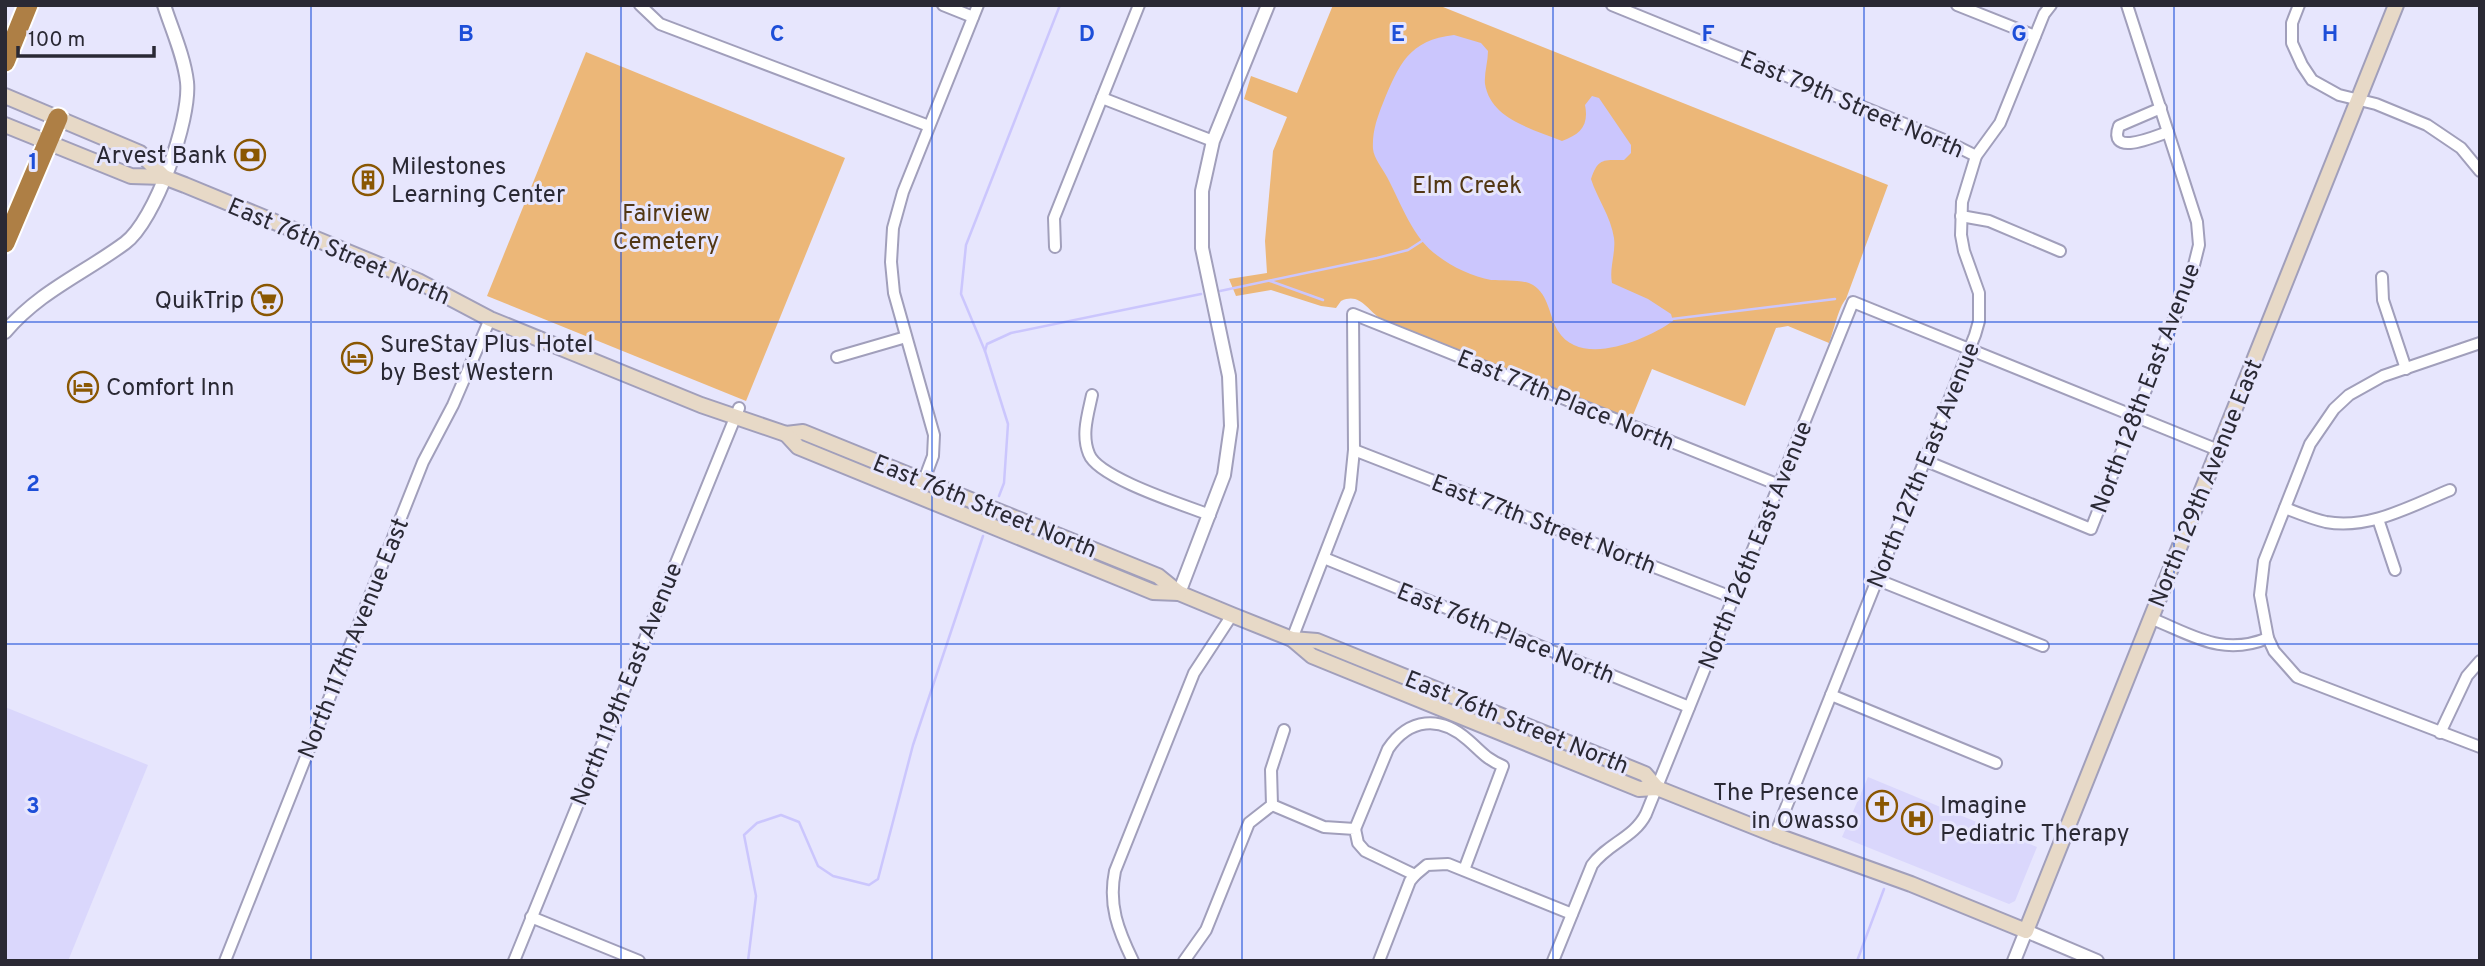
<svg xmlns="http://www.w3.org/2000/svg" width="2485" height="966" viewBox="0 0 2485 966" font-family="Overpass,sans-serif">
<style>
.built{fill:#dad7fc}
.green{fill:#ecb778}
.water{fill:#cbc6fd}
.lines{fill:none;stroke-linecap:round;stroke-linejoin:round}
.stream{stroke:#cbc6fd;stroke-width:2.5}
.minor-casing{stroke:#a19fbb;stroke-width:14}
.tertiary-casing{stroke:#a19fbb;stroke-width:16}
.secondary-casing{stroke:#a19fbb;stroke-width:18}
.motorway-casing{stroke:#fff;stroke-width:23}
.minor{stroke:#fff;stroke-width:10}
.tertiary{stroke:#fff;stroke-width:12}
.secondary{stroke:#e7d9c7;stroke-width:14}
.motorway{stroke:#ae7f45;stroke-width:19}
.grid{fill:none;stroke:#1d4ed8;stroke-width:2;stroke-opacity:0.55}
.labels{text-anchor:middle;stroke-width:6;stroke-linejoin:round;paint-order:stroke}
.street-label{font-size:24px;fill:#2a2934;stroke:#e7e6fd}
.poi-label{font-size:24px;fill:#2a2934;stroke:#e7e6fd;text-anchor:start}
.park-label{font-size:24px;fill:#523714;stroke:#e7e6fd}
.grid-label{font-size:23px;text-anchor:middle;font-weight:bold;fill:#1d4ed8;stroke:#e7e6fd;stroke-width:6;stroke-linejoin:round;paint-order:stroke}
</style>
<rect width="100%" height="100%" fill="#e7e6fd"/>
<g class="built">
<path d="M5 707 148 765 68 961H5Z"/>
<path d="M1868 777 2037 847 2015 901 2009 904 1842 837Z"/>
</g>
<g class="green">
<path d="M1333 5H1438L1888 185 1846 299C1838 308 1834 331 1829 343L1788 326 1776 328 1745 406 1652 369 1631 420 1381 319C1367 310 1360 292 1341 301L1336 308 1321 306 1271 290 1236 296 1229 279 1267 273 1265 241 1273 151 1287 117 1244 99 1251 76 1297 93Z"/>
<path d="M586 52 845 158 746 401 487 296Z"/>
</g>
<path class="water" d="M1454 35 1481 43 1488 51C1488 62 1484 73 1485 84 1491 120 1534 129 1562 141 1581 134 1589 125 1585 105L1592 96 1599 98 1631 145V153L1624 160C1603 160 1598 158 1591 179 1597 198 1611 217 1614 238 1616 253 1609 268 1612 283L1648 299 1671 314 1673 321C1646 340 1581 368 1558 331 1549 316 1549 295 1533 285 1523 279 1503 281 1491 280 1474 277 1452 267 1438 256 1413 239 1401 203 1387 177 1382 168 1374 158 1373 149 1372 132 1377 118 1383 103 1399 64 1409 40 1454 35Z"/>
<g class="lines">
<g class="stream">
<path d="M1270 281 1323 300"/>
<path d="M1220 291 1377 258 1408 250 1425 239"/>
<path d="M1672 319 1835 299"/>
<path d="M985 351 987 344 1011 333 1201 294"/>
<path d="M999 496 1004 483 1008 424 985 351 961 294 966 245 1060 5"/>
<path d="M748 961 756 896 744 835 757 823 781 815 799 822 818 866 833 876 869 885 878 879 913 745 983 536"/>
<path d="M1857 961 1884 889"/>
</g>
<g class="minor-casing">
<g id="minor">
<path d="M640 5 660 24 929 126"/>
<path d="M943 5 973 17"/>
<path d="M1612 5 1944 140 1976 156"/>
<path d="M1957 5 2035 36"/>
<path d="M2299 5 2292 23V43L2302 65 2312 80 2339 95 2376 104 2427 125 2461 148 2480 171"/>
<path d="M1102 98 1213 141"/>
<path d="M2161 108 2119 126C2107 158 2156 136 2168 132"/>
<path d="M1961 216 1989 221 2060 251"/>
<path d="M1055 247 1054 218 1139 5"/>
<path d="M2382 277 2383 300 2406 369"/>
<path d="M2480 343 2383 376 2349 395 2334 409 2310 444 2264 561 2260 595 2268 638 2274 651 2297 677 2480 747"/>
<path d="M837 357 906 337"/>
<path d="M1092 395C1088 414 1081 435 1089 454 1098 478 1184 505 1210 515"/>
<path d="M1354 450 1734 598"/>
<path d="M1926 461 2091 529 2192 273 2199 245 2197 222 2127 5"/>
<path d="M918 496 933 456 934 435 894 293 891 262 893 228 903 192 978 5"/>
<path d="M2285 508C2298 513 2312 519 2326 522 2369 530 2411 506 2450 490"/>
<path d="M2378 519 2395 570"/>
<path d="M1324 558 1689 707"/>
<path d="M1878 580 2043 646"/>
<path d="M2150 618C2193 635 2222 657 2268 638"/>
<path d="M1292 639 1350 489 1354 450 1353 314 1779 485"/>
<path d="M1831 695 1996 763"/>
<path d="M2440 733 2467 676 2480 661"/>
<path d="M1272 805 1324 827 1355 829 1358 843 1365 851 1415 875 1427 865 1448 864 1572 914"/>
<path d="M1355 829 1388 749C1409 718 1440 715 1468 740 1482 752 1486 759 1503 766L1464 870"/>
<path d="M1775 835 1975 335 1979 321V293L1964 251 1961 235 1962 202 1976 156 2000 123 2044 14 2051 5"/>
<path d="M531 917 639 961"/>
<path d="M225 961 423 462 453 405 490 319"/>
<path d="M514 961 739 408"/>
<path d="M1133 961C1118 930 1108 905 1115 871L1194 673 1232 615"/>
<path d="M1184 961 1206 930 1249 823 1272 805 1271 770 1284 730"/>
<path d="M1379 961 1410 881 1415 875"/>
<path d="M1553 961 1592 865C1608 843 1634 838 1646 814L1853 302 2218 450"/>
</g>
</g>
<g class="tertiary-casing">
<g id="tertiary">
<path d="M5 332C40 291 83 274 125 243 155 221 191 119 187 82 184 56 172 30 164 5"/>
<path d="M1179 593 1224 475 1231 426 1229 376 1202 248V191L1213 141 1268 5"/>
<path d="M2014 961 2026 931 2097 961"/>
</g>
</g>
<g class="secondary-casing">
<g id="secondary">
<path d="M5 96 140 153 164 177"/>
<path d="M5 125 131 176 164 177 185 185 418 281 490 319 701 405 786 434 803 432 1158 576 1179 593 1232 615 1292 639 1317 641 1645 774 1657 788"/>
<path d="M786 434 798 447 1153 592 1179 593"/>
<path d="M1292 639 1312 656 1639 789 1657 788 1775 835 1911 884 2026 931 2396 5"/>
</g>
</g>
<g class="motorway-casing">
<g id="motorway">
<path d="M5 62 28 5"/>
<path d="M5 243 58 118"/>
</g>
</g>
<use href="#minor" class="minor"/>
<use href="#tertiary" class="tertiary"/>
<use href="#secondary" class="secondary"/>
<use href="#motorway" class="motorway"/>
</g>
<path class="grid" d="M311 5V961M621 5V961M932 5V961M1242 5V961M1553 5V961M1864 5V961M2174 5V961M5 322H2480M5 644H2480"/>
<defs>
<g id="bank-ring" transform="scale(1.575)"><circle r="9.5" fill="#e7e6fd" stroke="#8a5702" stroke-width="1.5"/><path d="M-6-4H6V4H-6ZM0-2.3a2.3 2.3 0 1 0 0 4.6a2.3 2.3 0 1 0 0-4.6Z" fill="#8a5702"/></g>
<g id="building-ring" transform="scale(1.575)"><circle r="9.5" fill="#e7e6fd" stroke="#8a5702" stroke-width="1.5"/><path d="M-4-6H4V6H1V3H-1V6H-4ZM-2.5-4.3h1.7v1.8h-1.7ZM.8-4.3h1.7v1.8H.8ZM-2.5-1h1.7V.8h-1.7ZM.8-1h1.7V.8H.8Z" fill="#8a5702"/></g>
<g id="supermarket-ring" transform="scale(1.575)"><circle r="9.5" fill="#e7e6fd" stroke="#8a5702" stroke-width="1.5"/><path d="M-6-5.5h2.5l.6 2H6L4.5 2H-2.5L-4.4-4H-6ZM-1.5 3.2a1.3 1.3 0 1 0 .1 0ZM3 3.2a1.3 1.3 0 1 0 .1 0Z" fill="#8a5702"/></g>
<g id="hotel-ring" transform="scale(1.575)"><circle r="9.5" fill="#e7e6fd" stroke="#8a5702" stroke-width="1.5"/><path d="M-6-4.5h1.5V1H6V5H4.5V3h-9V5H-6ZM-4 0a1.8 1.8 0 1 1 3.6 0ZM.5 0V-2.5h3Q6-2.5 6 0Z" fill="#8a5702"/></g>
<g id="church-ring" transform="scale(1.575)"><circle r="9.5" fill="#e7e6fd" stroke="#8a5702" stroke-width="1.5"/><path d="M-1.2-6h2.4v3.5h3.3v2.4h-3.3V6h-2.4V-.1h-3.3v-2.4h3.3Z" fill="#8a5702"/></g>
<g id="hospital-ring" transform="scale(1.575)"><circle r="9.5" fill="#e7e6fd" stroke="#8a5702" stroke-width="1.5"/><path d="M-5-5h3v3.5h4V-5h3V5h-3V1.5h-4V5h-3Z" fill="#8a5702"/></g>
</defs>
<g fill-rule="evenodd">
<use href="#bank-ring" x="250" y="155"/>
<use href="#building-ring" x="368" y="180"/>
<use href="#supermarket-ring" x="267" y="300"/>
<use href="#hotel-ring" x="357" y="358"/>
<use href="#hotel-ring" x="83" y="387"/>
<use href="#church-ring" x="1882" y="806"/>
<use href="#hospital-ring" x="1917" y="819"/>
</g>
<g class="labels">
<g class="street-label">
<text transform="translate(1852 104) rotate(23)" y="8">East 79th Street North</text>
<text transform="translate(339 251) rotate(23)" y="8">East 76th Street North</text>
<text transform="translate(2145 388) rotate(-69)" y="8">North 128th East Avenue</text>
<text transform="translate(1566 400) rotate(22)" y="8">East 77th Place North</text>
<text transform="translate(1923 465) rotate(-68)" y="8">North 127th East Avenue</text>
<text transform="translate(2205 483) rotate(-68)" y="8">North 129th Avenue East</text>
<text transform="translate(985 506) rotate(22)" y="8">East 76th Street North</text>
<text transform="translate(1544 524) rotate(21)" y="8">East 77th Street North</text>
<text transform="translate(1755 545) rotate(-68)" y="8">North 126th East Avenue</text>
<text transform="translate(1506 633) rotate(22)" y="8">East 76th Place North</text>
<text transform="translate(353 638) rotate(-68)" y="8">North 117th Avenue East</text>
<text transform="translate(626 684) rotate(-68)" y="8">North 119th East Avenue</text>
<text transform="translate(1517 722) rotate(22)" y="8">East 76th Street North</text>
</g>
<g class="poi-label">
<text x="227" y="163" text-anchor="end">Arvest Bank</text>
<text x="391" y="174">Milestones<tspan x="391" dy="28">Learning Center</tspan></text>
<text x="244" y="308" text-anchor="end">QuikTrip</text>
<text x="380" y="352">SureStay Plus Hotel<tspan x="380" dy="28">by Best Western</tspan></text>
<text x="106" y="395">Comfort Inn</text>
<text x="1859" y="800" text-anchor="end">The Presence<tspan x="1859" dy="28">in Owasso</tspan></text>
<text x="1940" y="813">Imagine<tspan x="1940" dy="28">Pediatric Therapy</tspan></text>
</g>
<g class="park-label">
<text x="1467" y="193">Elm Creek</text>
<text x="666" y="221">Fairview<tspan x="666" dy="28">Cemetery</tspan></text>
</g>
</g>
<g class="grid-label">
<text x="466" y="41">B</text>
<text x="777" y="41">C</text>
<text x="1087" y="41">D</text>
<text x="1398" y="41">E</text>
<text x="1708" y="41">F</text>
<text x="2019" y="41">G</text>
<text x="2330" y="41">H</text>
<text x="33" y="169">1</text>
<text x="33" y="491">2</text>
<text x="33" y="813">3</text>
</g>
<rect width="2485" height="966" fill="none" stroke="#2a2934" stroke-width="14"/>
<path d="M18 46v10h136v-10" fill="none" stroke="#2a2934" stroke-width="3.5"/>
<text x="28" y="46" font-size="21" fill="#2a2934" stroke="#e7e6fd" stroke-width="5" paint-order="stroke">100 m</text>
</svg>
